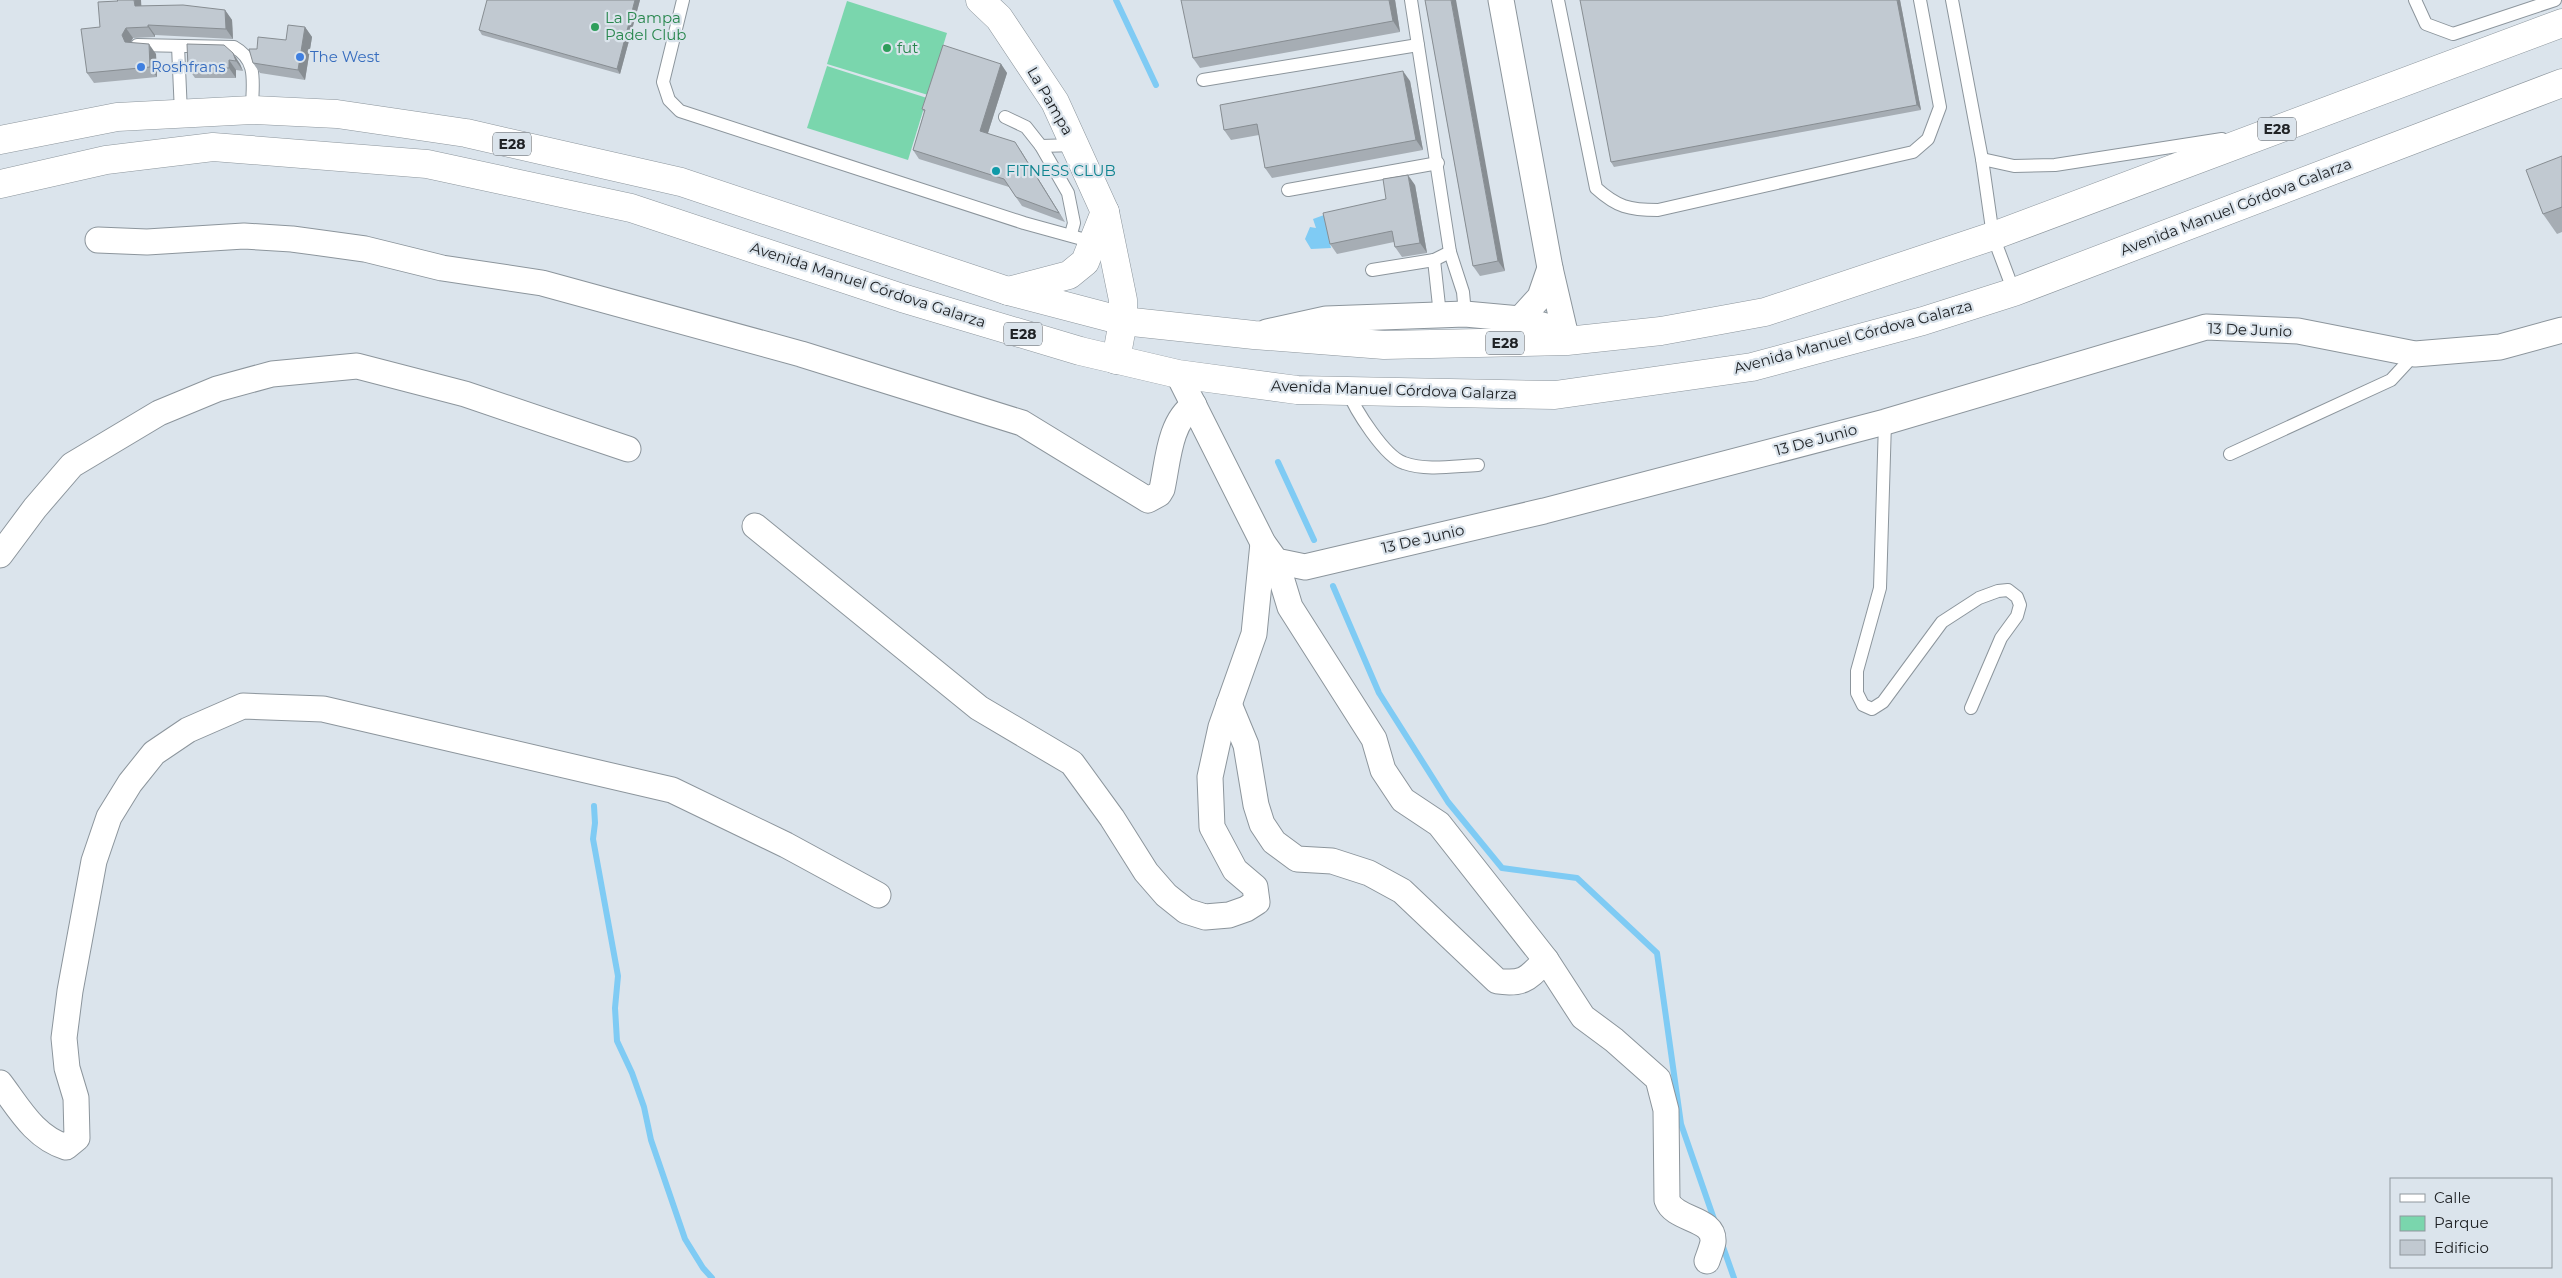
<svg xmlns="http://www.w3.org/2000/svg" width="2562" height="1278" viewBox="0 0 2562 1278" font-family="Montserrat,sans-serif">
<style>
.green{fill:#7ad6ad}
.water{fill:#7fcbf4}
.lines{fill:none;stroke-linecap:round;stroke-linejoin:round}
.stream{stroke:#7fcbf4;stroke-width:6}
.service-casing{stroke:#8c959c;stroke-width:14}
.minor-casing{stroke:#8c959c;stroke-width:27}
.tertiary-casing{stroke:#8c959c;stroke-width:29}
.primary-casing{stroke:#8c959c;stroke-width:29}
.service{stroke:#fff;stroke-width:12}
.minor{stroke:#fff;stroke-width:25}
.tertiary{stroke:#fff;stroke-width:28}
.primary{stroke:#fff;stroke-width:28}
.wall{fill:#a6adb4}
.shaded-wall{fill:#878d92}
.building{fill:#c1c9d1;stroke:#878d92}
.leisure-dot{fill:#2e9e5b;stroke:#dbe4ec;stroke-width:2}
.shop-dot{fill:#3f7fe0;stroke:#dbe4ec;stroke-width:2}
.culture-dot{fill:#0f9aa8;stroke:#dbe4ec;stroke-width:2}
.labels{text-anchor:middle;stroke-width:4.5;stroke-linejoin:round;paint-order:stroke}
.shield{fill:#dbe4ec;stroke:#585d61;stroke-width:1}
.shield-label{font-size:14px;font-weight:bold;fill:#202326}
.leisure-label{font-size:15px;fill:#27864d;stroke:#dbe4ec;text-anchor:start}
.shop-label{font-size:15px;fill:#366cbe;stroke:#dbe4ec;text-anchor:start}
.street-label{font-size:15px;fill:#202326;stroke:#dbe4ec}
.culture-label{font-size:15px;fill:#0d838f;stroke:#dbe4ec;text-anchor:start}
</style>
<rect width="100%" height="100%" fill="#dbe4ec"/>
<g class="green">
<path d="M847 1 947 33 928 95 827 64Z"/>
<path d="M827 66 927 98 908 160 807 128Z"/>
</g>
<path class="water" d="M1324 215 1331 248 1311 249 1305 239 1310 227 1316 228 1313 219Z"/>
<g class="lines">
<g class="stream">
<path d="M1116 0 1156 85"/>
<path d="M1278 462 1314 540"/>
<path d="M1333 586 1379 693 1448 802 1502 868 1577 878 1657 953 1681 1124 1715 1222"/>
<path d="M594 806 595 823 593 839 618 976 615 1008 617 1041 632 1073 644 1107 651 1140 685 1239 703 1268 712 1278"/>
<path d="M1722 1244 1734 1278"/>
</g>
<g class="service-casing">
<g id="service">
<path d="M683 0 663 82 669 100 680 111 1024 223 1093 242"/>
<path d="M1411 0 1450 252 1463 292 1465 314"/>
<path d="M1558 0 1596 188C1617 207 1629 210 1658 210L1913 152 1928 139 1940 107 1920 0"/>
<path d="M1952 0 1982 159 1993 236 2014 292"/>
<path d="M2415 0 2426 24 2453 34 2555 0"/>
<path d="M137 45 234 47C259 61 252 84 252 110"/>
<path d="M178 46 181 113"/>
<path d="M1203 80 1418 45"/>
<path d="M1005 117 1026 127 1041 146 1068 193 1074 223 1071 234"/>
<path d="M1041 146 1075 145"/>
<path d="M1982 159 2014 166 2055 165 2222 139"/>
<path d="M1288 190 1438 163"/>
<path d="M1434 260 1440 315"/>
<path d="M1372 270 1434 260 1450 252"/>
<path d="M1348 391C1355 410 1385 457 1404 463 1427 471 1454 466 1478 465"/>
<path d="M1885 422 1880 588 1857 671V693L1863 705 1872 709 1883 702 1942 622 1979 598 1998 591 2008 590 2017 597 2020 605 2017 616 2001 638 1971 708"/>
<path d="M2230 454 2391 380 2415 354"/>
</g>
</g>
<g class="minor-casing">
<g id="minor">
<path d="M1501 0 1550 268 1567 341"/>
<path d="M98 240 147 242 244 236 292 239 365 249 442 268 542 283 801 354 1022 423 1148 500 1159 494 1162 489C1168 462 1169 422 1194 405"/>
<path d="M1520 319 1565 331"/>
<path d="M1267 332 1326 319 1465 314 1520 319 1540 297 1550 268"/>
<path d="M1178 374 1263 543 1276 561 1305 567 1544 511 1885 422 2206 327 2298 331 2415 354 2500 347 2562 330"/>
<path d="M755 526 979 708 1072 763 1112 818 1146 872 1166 895 1186 911 1205 917 1229 915 1246 909 1257 902 1255 887 1235 870 1212 827 1210 777 1221 727 1254 634 1263 543"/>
<path d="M0 555 35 508 72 465 159 413 217 389 272 374 357 366 465 394 628 449"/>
<path d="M1276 561 1290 607 1374 739 1383 770 1403 800 1439 824 1546 960 1583 1017 1614 1040 1658 1079 1666 1110 1667 1200C1674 1221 1715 1217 1713 1242 1712 1248 1709 1255 1707 1261"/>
<path d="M1229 704 1246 745 1256 805 1262 824 1274 842 1297 859 1332 861 1369 873 1402 891 1497 981C1524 985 1528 978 1546 960"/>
<path d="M0 1083C19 1108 34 1137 66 1147L77 1138 76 1098 67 1068 64 1038 70 991 94 861 109 817 130 783 154 753 188 730 243 706 323 709 672 790 786 845 878 895"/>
</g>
</g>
<g class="tertiary-casing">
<g id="tertiary">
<path d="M980 0 999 18 1055 102 1105 212 1123 300V321L1116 360"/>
<path d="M1008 291 1069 275 1085 262 1105 212"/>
</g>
</g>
<g class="primary-casing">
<g id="primary">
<path d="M0 140 117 117 252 110 337 114 466 133 681 182 1008 291 1123 321 1254 335 1384 345 1567 341 1661 331 1765 312 1993 236 2562 23"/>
<path d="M0 184 106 160 213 147 427 164 631 208 902 298 1080 351 1178 374 1297 390 1555 395 1752 367 1923 321 2014 292 2562 83"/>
</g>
</g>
<use href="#service" class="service"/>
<use href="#minor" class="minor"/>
<use href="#tertiary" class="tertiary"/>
<use href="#primary" class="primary"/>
</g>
<g class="wall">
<path d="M141 0V6L225 10 232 20 233 39 155 35V37L133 38 131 42 156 54 157 77 94 83 87 73 100 27Z"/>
<path d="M640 0 620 74 482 35 479 30Z"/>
<path d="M1395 0 1400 32 1200 68 1193 58Z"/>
<path d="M1425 0 1505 271 1480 276 1473 266Z"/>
<path d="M1900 0 1921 110 1614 167 1611 162Z"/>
<path d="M305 27 312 37 305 80 260 73 253 63 257 49 286 40Z"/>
<path d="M233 53 240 64 243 71 236 70V78H195L188 68Z"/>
<path d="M1001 64 1007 73 988 133 1021 151 1065 222 1022 206 1009 187 919 159 913 150 924 112 922 109Z"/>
<path d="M1410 81 1423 150 1272 178 1265 168 1259 135 1231 140 1224 130Z"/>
<path d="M2562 156V232L2557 234 2543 214Z"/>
<path d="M1415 185 1427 253 1402 257 1395 247 1394 242 1337 254 1330 244 1386 199Z"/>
</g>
<g class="shaded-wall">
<path d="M134 0H141L142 16 135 6Z"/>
<path d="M635 0H640L620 74 617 69Z"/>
<path d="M1389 0H1395L1400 32 1393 21Z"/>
<path d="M1451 0H1456L1505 271 1498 261Z"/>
<path d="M1897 0H1900L1921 110 1917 105Z"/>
<path d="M225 10 232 20 233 39 226 29Z"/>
<path d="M148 25 155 35V37L148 27Z"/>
<path d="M305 27 312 37 305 80 298 70Z"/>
<path d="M126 28 133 38 129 45 125 42 122 35Z"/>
<path d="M149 44 156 54 157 77 150 67Z"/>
<path d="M233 53 240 64 243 71 236 61Z"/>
<path d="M229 60 236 70V78L229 68Z"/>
<path d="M1001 64 1007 73 986 139 980 131Z"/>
<path d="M1403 71 1410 81 1423 150 1416 140Z"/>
<path d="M1015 142 1021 151 1065 222 1059 213Z"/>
<path d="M1408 175 1415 185 1427 253 1420 243Z"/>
</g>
<g class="building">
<path d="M117 0H134L135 6 183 5 225 10 226 29 148 25V27L126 28 122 35 125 42 149 44 150 67 87 73 81 29 100 27 98 2 118 1Z"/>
<path d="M487 0H635L617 69 479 30Z"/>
<path d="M1181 0H1389L1393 21 1193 58Z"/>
<path d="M1425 0H1451L1498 261 1473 266Z"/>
<path d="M1580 0H1897L1917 105 1611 162Z"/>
<path d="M288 25 305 27 298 70 253 63 249 49H257L258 37 286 40Z"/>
<path d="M187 44 224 45 233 53 236 61 229 60V68H188Z"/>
<path d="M943 45 1001 64 980 131 1015 142 1059 213 1016 197 1004 179 913 150 925 110 922 109Z"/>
<path d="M1403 71 1416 140 1265 168 1257 124 1224 130 1220 105Z"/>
<path d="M2562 156V207L2543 214 2526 170Z"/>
<path d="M1408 175 1420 243 1395 247 1392 231 1330 244 1323 213 1386 199 1383 179Z"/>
</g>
<g class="leisure-dot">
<circle cx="595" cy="27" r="5"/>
<circle cx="887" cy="48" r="5"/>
</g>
<g class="shop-dot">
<circle cx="300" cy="57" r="5"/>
<circle cx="141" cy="67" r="5"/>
</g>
<circle class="culture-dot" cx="996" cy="171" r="5"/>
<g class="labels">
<g class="shield">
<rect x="2258" y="117.5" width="38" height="23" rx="4"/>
<rect x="493" y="132.5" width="38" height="23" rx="4"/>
<rect x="1004" y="322.5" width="38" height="23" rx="4"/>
<rect x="1486" y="331.5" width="38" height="23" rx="4"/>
</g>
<g class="shield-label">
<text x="2277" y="134">E28</text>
<text x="512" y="149">E28</text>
<text x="1023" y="339">E28</text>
<text x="1505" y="348">E28</text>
</g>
<g class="leisure-label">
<text x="605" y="23">La Pampa<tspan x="605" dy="17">Padel Club</tspan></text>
<text x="897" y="53">fut</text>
</g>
<g class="shop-label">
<text x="310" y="62">The West</text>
<text x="151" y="72">Roshfrans</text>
</g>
<g class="street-label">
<text transform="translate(1050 101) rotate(60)" y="5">La Pampa</text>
<text transform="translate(2236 207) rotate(-21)" y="5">Avenida Manuel Córdova Galarza</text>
<text transform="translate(868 285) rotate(18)" y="5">Avenida Manuel Córdova Galarza</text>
<text transform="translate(2250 330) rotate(2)" y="5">13 De Junio</text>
<text transform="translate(1853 337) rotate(-15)" y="5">Avenida Manuel Córdova Galarza</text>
<text transform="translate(1394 390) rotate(2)" y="5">Avenida Manuel Córdova Galarza</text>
<text transform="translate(1816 440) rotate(-15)" y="5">13 De Junio</text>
<text transform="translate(1423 539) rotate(-13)" y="5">13 De Junio</text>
</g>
<g class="culture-label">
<text x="1006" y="176">FITNESS CLUB</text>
</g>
</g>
<rect x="2390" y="1178" width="162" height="90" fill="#dbe4ec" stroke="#90979d"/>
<rect x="2400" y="1194" width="25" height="8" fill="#ffffff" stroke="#90979d"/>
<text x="2434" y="1203" font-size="15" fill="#202326">Calle</text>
<rect x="2400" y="1216" width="25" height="15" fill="#7ad6ad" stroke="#90979d"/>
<text x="2434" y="1228" font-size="15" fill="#202326">Parque</text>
<rect x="2400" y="1240" width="25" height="15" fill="#c1c9d1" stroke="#90979d"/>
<text x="2434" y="1253" font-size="15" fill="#202326">Edificio</text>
</svg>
